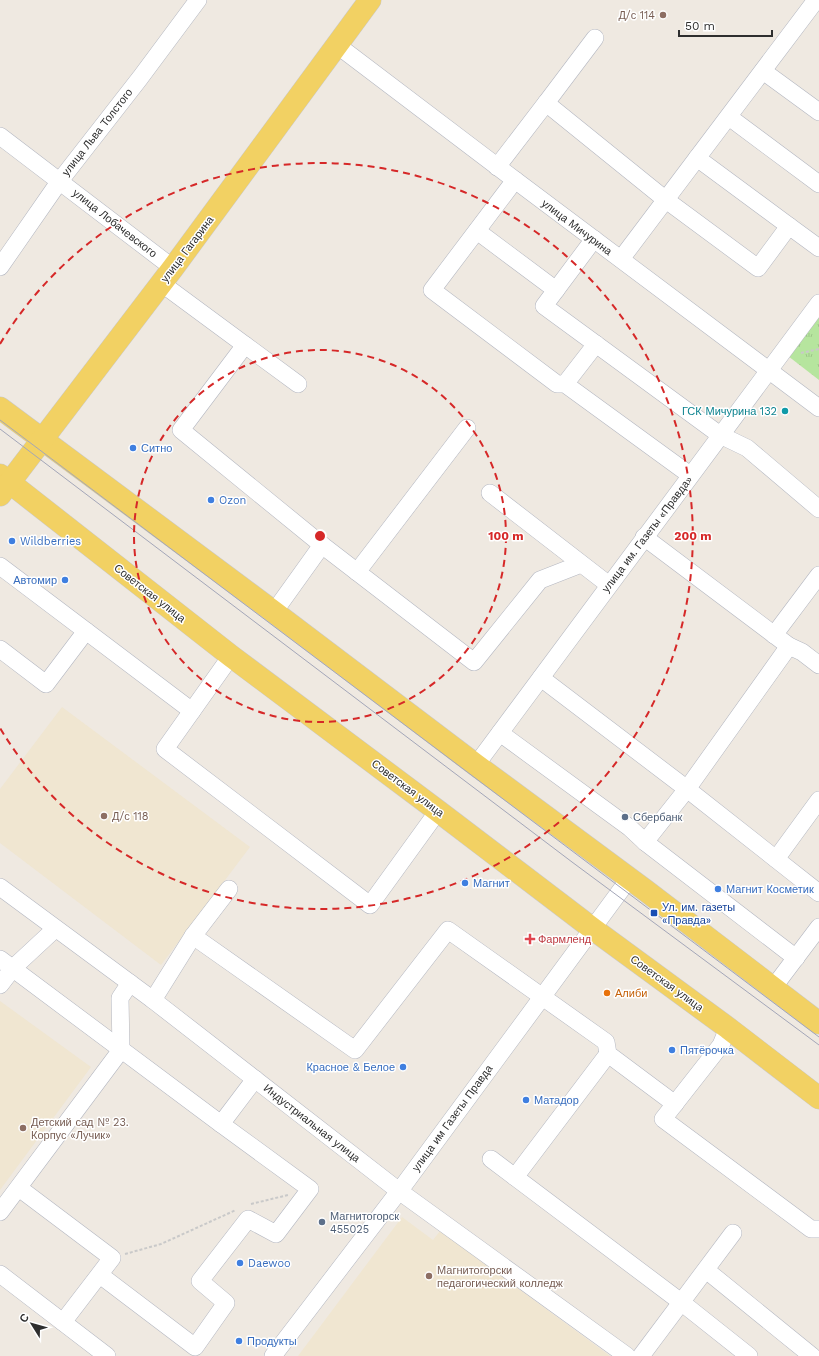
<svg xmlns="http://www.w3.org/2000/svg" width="819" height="1356" viewBox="0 0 819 1356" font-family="'Work Sans',sans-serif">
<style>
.education{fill:#f0e6d1}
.grass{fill:url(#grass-tufts)}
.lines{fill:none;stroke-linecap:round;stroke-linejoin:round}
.minor-casing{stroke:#b4b7c1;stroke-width:18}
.major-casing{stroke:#c9c9c9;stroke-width:23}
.path{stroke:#c9c9c9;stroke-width:2;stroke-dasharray:3 2;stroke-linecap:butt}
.minor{stroke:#fff;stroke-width:17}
.major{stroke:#f2d163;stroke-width:22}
.tram{stroke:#a3a6b8;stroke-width:1}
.ring{fill:none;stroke:#d62828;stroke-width:2;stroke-dasharray:7 5}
.education-dot{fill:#8d6e63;stroke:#fff;stroke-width:1.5}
.culture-dot{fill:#0f9aa8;stroke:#fff;stroke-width:1.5}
.shop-dot{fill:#3f7fe0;stroke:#fff;stroke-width:1.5}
.service-dot{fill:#5c6f8a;stroke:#fff;stroke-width:1.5}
.transit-dot{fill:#1a4fb4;stroke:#fff;stroke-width:1.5}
.health-dot{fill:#e0444e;stroke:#fff;stroke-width:1.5}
.food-dot{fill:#e8710a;stroke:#fff;stroke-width:1.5}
.labels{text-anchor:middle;stroke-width:3;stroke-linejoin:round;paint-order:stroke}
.education-label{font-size:11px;fill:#785e54;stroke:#fff;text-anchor:start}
.street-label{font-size:11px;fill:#2e2e2e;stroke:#fff}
.culture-label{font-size:11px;fill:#0d838f;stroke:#fff;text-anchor:end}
.shop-label{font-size:11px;fill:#366cbe;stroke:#fff;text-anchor:start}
.service-label{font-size:11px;fill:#4e5e75;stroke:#fff;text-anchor:start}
.transit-label{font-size:11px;fill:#164399;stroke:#fff;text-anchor:start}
.health-label{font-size:11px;fill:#be3a42;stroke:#fff;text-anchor:start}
.food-label{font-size:11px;fill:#c56008;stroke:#fff;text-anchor:start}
.centre{fill:#d62828;stroke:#fff;stroke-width:2}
.ring-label{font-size:12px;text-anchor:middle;font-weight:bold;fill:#d62828;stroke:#fff;stroke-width:3;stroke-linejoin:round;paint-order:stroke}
</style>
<defs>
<pattern id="grass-tufts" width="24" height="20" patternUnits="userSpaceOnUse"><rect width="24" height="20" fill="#b6e59e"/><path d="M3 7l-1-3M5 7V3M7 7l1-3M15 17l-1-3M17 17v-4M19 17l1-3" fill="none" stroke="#9dc588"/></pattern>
</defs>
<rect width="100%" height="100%" fill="#efe9e1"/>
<g class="education">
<path d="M62 707 250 847 161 965 0 843V789Z"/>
<path d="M0 1001 91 1067 0 1190Z"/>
<path d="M402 1217 433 1240 440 1231 610 1356H298Z"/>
</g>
<path class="grass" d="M819 315V380L788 356Z"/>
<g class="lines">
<g class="minor-casing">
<g id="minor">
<path d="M337 45 515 180 819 408"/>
<path d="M763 71 819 112"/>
<path d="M546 103 595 38"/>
<path d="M729 117 819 184"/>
<path d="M0 136 173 268"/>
<path d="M697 158 789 226"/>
<path d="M497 167 546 103 666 200 758 268 789 226 819 248"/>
<path d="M515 180 432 290 557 384H565L690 475"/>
<path d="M477 231 556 290"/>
<path d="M594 239 544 306 720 435 747 448 819 509"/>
<path d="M621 259 816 0"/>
<path d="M0 267 59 182 140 78 198 0"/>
<path d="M161 283 245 345 181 430 322 545 474 662 540 580 581 564"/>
<path d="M245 345 298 384"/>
<path d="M565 384 596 344"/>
<path d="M490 493 609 585"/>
<path d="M644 537 789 646 802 652 819 665"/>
<path d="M0 566 192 711"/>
<path d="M357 572 467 428"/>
<path d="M274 612 322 545"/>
<path d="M774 635 819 575"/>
<path d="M0 649 46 684 86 631"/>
<path d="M231 656 165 749 370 905 438 811"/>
<path d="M541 678 687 789 819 893"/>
<path d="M500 733 630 828 645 842 796 958"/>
<path d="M476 765 819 303"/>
<path d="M645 842 687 789 789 646"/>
<path d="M776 859 819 800"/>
<path d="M0 887 153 1000 399 1191 627 1356"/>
<path d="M193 936 355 1050 448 930 606 1042 608 1054 675 1104"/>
<path d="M0 959 221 1124 255 1079"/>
<path d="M0 985 13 968 55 929"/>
<path d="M773 988 819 927"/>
<path d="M153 1000 193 936 229 889"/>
<path d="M728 1028 721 1045 663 1119 811 1229H819"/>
<path d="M491 1159 681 1302 749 1356"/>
<path d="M515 1177 608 1054"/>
<path d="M19 1188 112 1258 63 1322"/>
<path d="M0 1212 121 1050 120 998 130 983"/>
<path d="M706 1270 812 1356"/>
<path d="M0 1274 107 1356"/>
<path d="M100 1275 195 1347 226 1303 200 1281 248 1219 276 1234 310 1189 221 1124"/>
<path d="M273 1356 406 1182 629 879"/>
<path d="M641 1356 733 1233"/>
</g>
</g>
<g class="major-casing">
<g id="major">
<path d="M0 408 274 612 476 765 645 890 819 1023"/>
<path d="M0 475 231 656 438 811 593 929 728 1028 819 1098"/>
<path d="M0 495 173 268 370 0"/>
</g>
</g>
<g class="path">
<path d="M801 353 819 349"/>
<path d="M251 1204 288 1195"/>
<path d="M125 1254 161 1244 236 1210"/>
</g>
<use href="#minor" class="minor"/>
<use href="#major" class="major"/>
<g class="tram">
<path d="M0 420 819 1037"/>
<path d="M0 429 572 862 819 1045"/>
</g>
</g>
<g class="ring">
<circle cx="320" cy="536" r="186"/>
<path d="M0 344A373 373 0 1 1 0 728"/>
</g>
<g class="education-dot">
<circle cx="663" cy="15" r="4"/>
<circle cx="104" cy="816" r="4"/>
<circle cx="23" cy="1128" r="4"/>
<circle cx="429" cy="1276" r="4"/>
</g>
<circle class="culture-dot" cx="785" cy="411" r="4"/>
<g class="shop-dot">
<circle cx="133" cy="448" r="4"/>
<circle cx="211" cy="500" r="4"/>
<circle cx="12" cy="541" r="4"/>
<circle cx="65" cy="580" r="4"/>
<circle cx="465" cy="883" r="4"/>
<circle cx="718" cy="889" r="4"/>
<circle cx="672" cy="1050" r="4"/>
<circle cx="403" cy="1067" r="4"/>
<circle cx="526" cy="1100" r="4"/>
<circle cx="240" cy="1263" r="4"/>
<circle cx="239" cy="1341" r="4"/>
</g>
<g class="service-dot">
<circle cx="625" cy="817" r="4"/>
<circle cx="322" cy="1222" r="4"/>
</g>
<rect class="transit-dot" x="650" y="909" width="8" height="8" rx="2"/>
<path class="health-dot" d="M528 933h4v4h4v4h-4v4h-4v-4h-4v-4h4z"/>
<circle class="food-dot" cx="607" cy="993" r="4"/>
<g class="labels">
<g class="education-label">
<text x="655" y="19" text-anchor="end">Д/с 114</text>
<text x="112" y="820">Д/с 118</text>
<text x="31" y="1126">Детский сад № 23.<tspan x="31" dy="13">Корпус «Лучик»</tspan></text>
<text x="437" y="1274">Магнитогорски<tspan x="437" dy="13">педагогический колледж</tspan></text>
</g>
<g class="street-label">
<text transform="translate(97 132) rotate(-52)" y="4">улица Льва Толстого</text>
<text transform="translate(115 223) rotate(38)" y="4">улица Лобачевского</text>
<text transform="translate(577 227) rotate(37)" y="4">улица Мичурина</text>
<text transform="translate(187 249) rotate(-53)" y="4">улица Гагарина</text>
<text transform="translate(647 534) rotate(-53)" y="4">улица им. Газеты «Правда»</text>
<text transform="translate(150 593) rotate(38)" y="4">Советская улица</text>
<text transform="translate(408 788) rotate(37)" y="4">Советская улица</text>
<text transform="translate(667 983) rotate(36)" y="4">Советская улица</text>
<text transform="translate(452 1118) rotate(-54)" y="4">улица им Газеты Правда</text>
<text transform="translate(312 1123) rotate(38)" y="4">Индустриальная улица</text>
</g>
<g class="culture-label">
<text x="777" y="415">ГСК Мичурина 132</text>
</g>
<g class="shop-label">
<text x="141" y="452">Ситно</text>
<text x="219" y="504">Ozon</text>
<text x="20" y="545">Wildberries</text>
<text x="57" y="584" text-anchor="end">Автомир</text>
<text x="473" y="887">Магнит</text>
<text x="726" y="893">Магнит Косметик</text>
<text x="680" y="1054">Пятёрочка</text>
<text x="395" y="1071" text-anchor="end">Красное &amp; Белое</text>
<text x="534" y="1104">Матадор</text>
<text x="248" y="1267">Daewoo</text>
<text x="247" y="1345">Продукты</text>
</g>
<g class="service-label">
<text x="633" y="821">Сбербанк</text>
<text x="330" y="1220">Магнитогорск<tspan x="330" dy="13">455025</tspan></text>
</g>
<g class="transit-label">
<text x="662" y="911">Ул. им. газеты<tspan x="662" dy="13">«Правда»</tspan></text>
</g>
<g class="health-label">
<text x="538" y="943">Фармленд</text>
</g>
<g class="food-label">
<text x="615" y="997">Алиби</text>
</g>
</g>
<circle cx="320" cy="536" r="6" class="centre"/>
<g class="ring-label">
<text x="506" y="540">100 m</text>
<text x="693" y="540">200 m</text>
</g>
<g transform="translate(32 1324) rotate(307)" stroke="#ffffff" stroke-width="3" paint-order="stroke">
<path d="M0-3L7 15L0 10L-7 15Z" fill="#2e2e2e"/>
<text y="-6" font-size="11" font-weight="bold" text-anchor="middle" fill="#2e2e2e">С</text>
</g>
<path d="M679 30v6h93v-6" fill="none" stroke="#2e2e2e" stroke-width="2"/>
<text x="685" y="30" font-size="12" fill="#2e2e2e" stroke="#ffffff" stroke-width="3" paint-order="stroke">50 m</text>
</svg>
